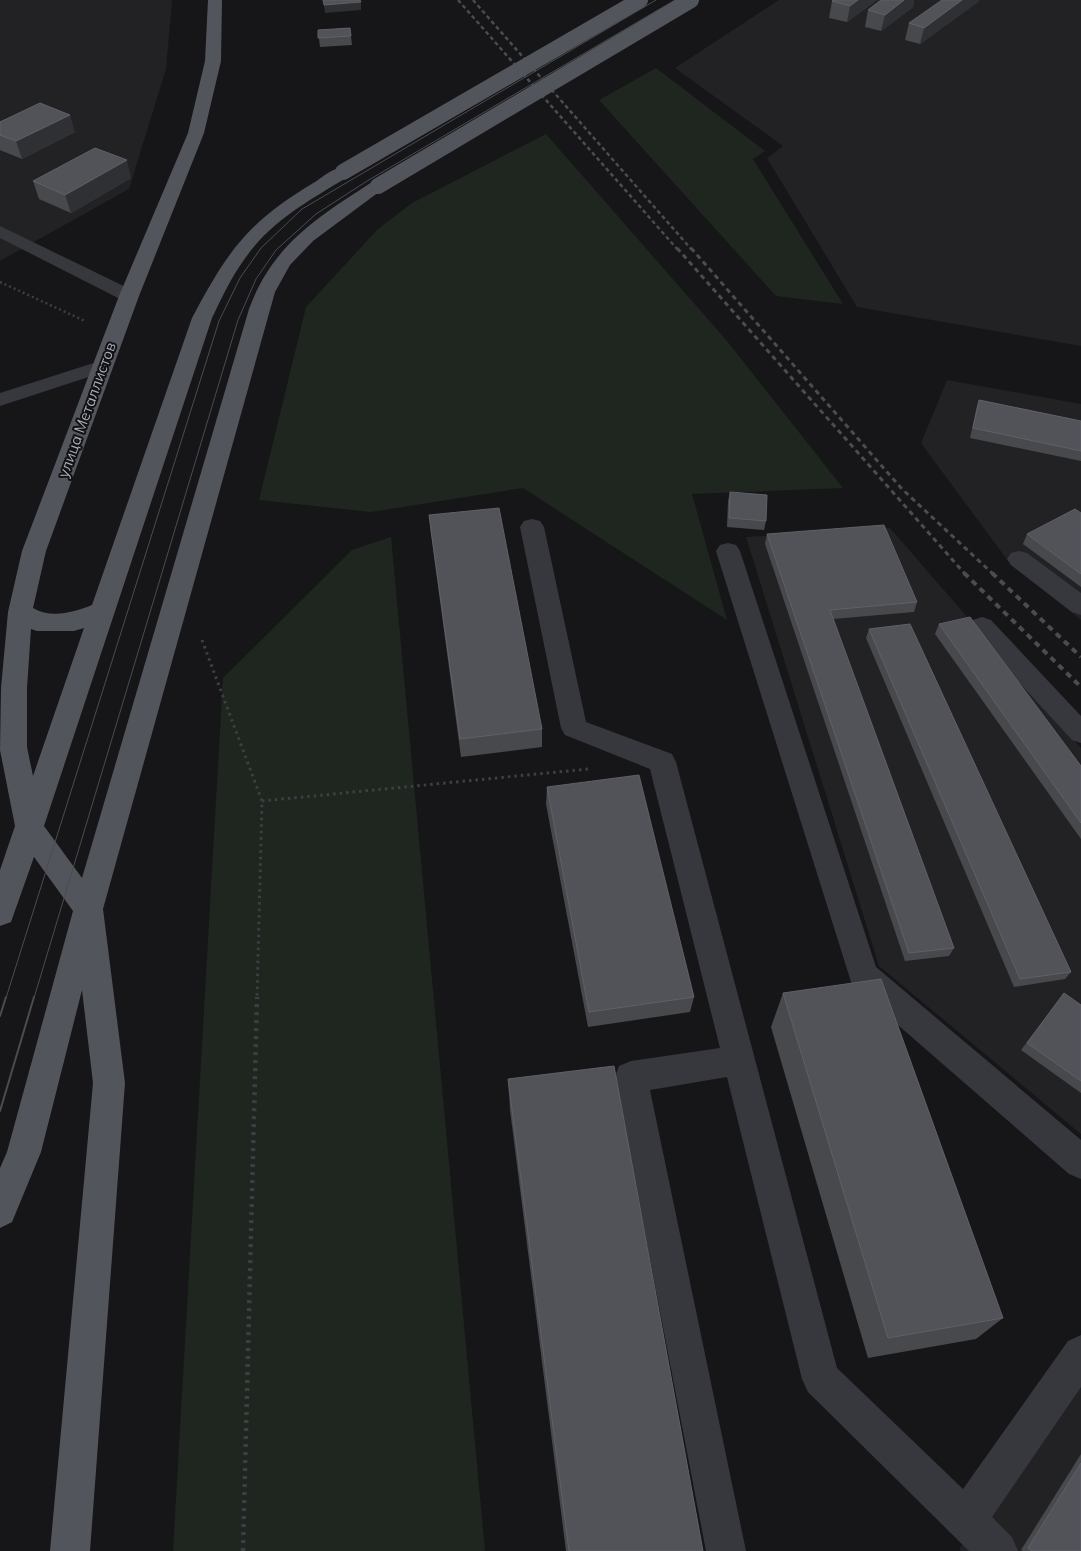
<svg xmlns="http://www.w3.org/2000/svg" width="1081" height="1551" viewBox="0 0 1081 1551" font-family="Mulish,sans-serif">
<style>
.built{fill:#222225}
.green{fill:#1e261f}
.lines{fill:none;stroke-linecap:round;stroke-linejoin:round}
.path-far2{stroke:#3d3f44;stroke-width:2.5;stroke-dasharray:2 3;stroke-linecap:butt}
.path-far1{stroke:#3d3f44;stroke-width:3;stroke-dasharray:2.5 4;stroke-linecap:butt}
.path{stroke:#3d3f44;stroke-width:4.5;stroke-dasharray:3 5;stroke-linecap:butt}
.minor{fill:#37383d;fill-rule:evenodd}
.major{fill:#53555c;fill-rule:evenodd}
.tram-far1{stroke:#4a4c52;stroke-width:1}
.tram{stroke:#4a4c52;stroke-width:2}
.rail-far2{stroke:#4a4c52;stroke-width:2.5;stroke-dasharray:4 3;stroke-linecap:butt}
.rail-far1{stroke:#4a4c52;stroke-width:3;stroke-dasharray:5 4;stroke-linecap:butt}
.rail{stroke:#4a4c52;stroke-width:4;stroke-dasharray:6 5;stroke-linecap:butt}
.major-bridge{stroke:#53555c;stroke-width:16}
.wall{fill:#47494d}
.shaded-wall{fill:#2f3033}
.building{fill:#525359;stroke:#5f6168}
.labels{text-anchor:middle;stroke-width:4;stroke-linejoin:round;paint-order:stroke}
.far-street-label{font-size:15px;fill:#a8adb8;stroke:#111113}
</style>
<rect width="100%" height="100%" fill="#161618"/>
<g class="built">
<path d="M0 0H172L166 69 129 189 0 261Z"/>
<path d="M779 0H1081V346L857 307 767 158 783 146 675 68Z"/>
<path d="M947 380 1081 404V620L1011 565 921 443Z"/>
<path d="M890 528 1081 748V1134L879 966 746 537Z"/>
<path d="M1081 1376V1551H961L959 1549Z"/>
</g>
<g class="green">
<path d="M656 68 765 151 753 159 843 304 776 296 599 100Z"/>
<path d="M546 134 727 341 843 488 692 494 727 620 523 488 371 512 259 500 306 307 378 229 412 203Z"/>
<path d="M391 537 485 1551H173L223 678 352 550Z"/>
</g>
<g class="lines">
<path class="path-far2" d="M0 282 85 321"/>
<g class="path-far1">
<path d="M202 640 262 801 257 998"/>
<path d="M262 801 588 769"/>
</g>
<path class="path" d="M243 1551 257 997"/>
<g class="minor">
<path d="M0 226 136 292 139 296 136 300 129 302 122 300 0 238Z"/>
<path d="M103 360 110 362 113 366 110 370 0 406V393Z"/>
<path d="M532 519 540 521 544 527 586 722 672 754 676 762 837 1368 963 1489 1068 1341 1081 1335V1387L992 1517 1012 1537 1018 1551H969L808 1392 802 1379 727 1077 650 1090 746 1551H706L615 1077 619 1066 631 1061 720 1048 650 769 565 735 561 728 520 527 524 521Z"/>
<path d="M728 543 736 545 740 551 876 967 1081 1140V1179L1069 1174 852 985 716 551 720 545Z"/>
<path d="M1019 551 1027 553 1081 593V615L1072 612 1011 565 1007 559 1011 553Z"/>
<path d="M982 617 991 620 1081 716V743L1072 740 973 632 970 626 973 620Z"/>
</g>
<path class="major" d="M208 0H222L221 61 204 133 139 296 46 551 33 608C52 619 74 612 92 605L192 318C228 250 248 222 315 182 325 175 336 165 349 168L352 172 349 176C312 199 272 220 246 257 232 276 222 297 212 318L44 826 82 878 249 309C273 244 317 218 372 182L378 181 384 182 387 186 313 241 290 265 275 292 103 909 125 1083 90 1551H50L93 1083 82 990 41 1152 12 1222 0 1228V1168L7 1152 73 911 34 857 11 922 0 926V870L15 826 0 750 1 688 8 612 22 551 119 296 188 133 205 61ZM84 628 33 776 27 747V688L31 629 37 631H74Z"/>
<g class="tram-far1">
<path d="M6 998 219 321 240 278 261 248 302 209 656 0"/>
<path d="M34 998 238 320 256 279 276 250 316 214 367 181 675 0"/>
</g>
<g class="tram">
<path d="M0 1016 6 997"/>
<path d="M0 1111 34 997"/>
</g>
<g class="rail-far2">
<path d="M458 0 678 250"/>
<path d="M473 0 692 250"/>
</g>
<g class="rail-far1">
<path d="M677 248 965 574"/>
<path d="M691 248 902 489 993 574"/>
</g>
<g class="rail">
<path d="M964 573 1081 687"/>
<path d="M992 573 1081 657"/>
</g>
<g class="major-bridge">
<path d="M343 172 640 0"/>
<path d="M378 186 691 0"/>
</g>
</g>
<g class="wall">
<path d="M834 0H877L847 22 829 18 832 1Z"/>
<path d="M881 0H914L913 7 881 31 865 27 868 10Z"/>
<path d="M979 1 920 44 905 40 909 23Z"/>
<path d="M350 28 352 45 320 47 318 30Z"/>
<path d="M0 122 75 132 22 159 0 150Z"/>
<path d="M131 178 71 213 39 199 33 181Z"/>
<path d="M979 400 1081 421V461L970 438 976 410Z"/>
<path d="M730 492 766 521 764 530 727 527 728 501Z"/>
<path d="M1081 513V587L1023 544 1027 534Z"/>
<path d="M429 515 542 729V747L461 757 431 534Z"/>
<path d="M767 534 917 602 914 612 833 619 954 948 949 956 905 961 765 544Z"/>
<path d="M939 624 1081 766V839L935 634Z"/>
<path d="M869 629 1071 972 1065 979 1014 987 866 638Z"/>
<path d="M547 787 694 997 690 1012 588 1027 546 804Z"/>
<path d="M783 993 1003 1318 976 1339 868 1358 771 1027Z"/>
<path d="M1064 993 1081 1005V1093L1021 1050Z"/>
<path d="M508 1079 703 1551H566L510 1110Z"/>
<path d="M1081 1454V1551H1023L1021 1550Z"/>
</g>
<g class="shaded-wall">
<path d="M858 0H877L847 22 850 6Z"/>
<path d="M904 0H914L913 7 881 31 885 15Z"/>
<path d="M962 0H979V1L920 44 924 28Z"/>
<path d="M361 2V10L325 13 324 5Z"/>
<path d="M70 115 75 132 22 159 16 141Z"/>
<path d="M127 160 131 178 71 213 65 195Z"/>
</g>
<g class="building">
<path d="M323 0H360L361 2 324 5Z"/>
<path d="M834 0H858L850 6 832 1Z"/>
<path d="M881 0H904L885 15 868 10Z"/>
<path d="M942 0H962L924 28 909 23Z"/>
<path d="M350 28 351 36 318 38V30Z"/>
<path d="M40 103 70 115 16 141 0 135V122Z"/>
<path d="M95 148 127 160 65 195 33 181Z"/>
<path d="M979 400 1081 421V451L973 428Z"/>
<path d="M730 492 767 495 766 521 729 518Z"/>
<path d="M499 508 542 729 460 739 429 515Z"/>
<path d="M1075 509 1081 513V574L1027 534Z"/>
<path d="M884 525 917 602 830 610 954 948 909 953 767 534Z"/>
<path d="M970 617 1081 766V823L939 624Z"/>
<path d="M910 624 1071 972 1020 979 869 629Z"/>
<path d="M639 775 694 997 589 1012 547 787Z"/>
<path d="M881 979 1003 1318 888 1338 783 993Z"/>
<path d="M1064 993 1081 1005V1081L1027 1043Z"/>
<path d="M614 1066 703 1551H569L508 1079Z"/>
<path d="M1081 1463V1551H1032L1028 1548Z"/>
</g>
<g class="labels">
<g class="far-street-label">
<text transform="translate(87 410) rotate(-70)" y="5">улица Металлистов</text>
</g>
</g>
</svg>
